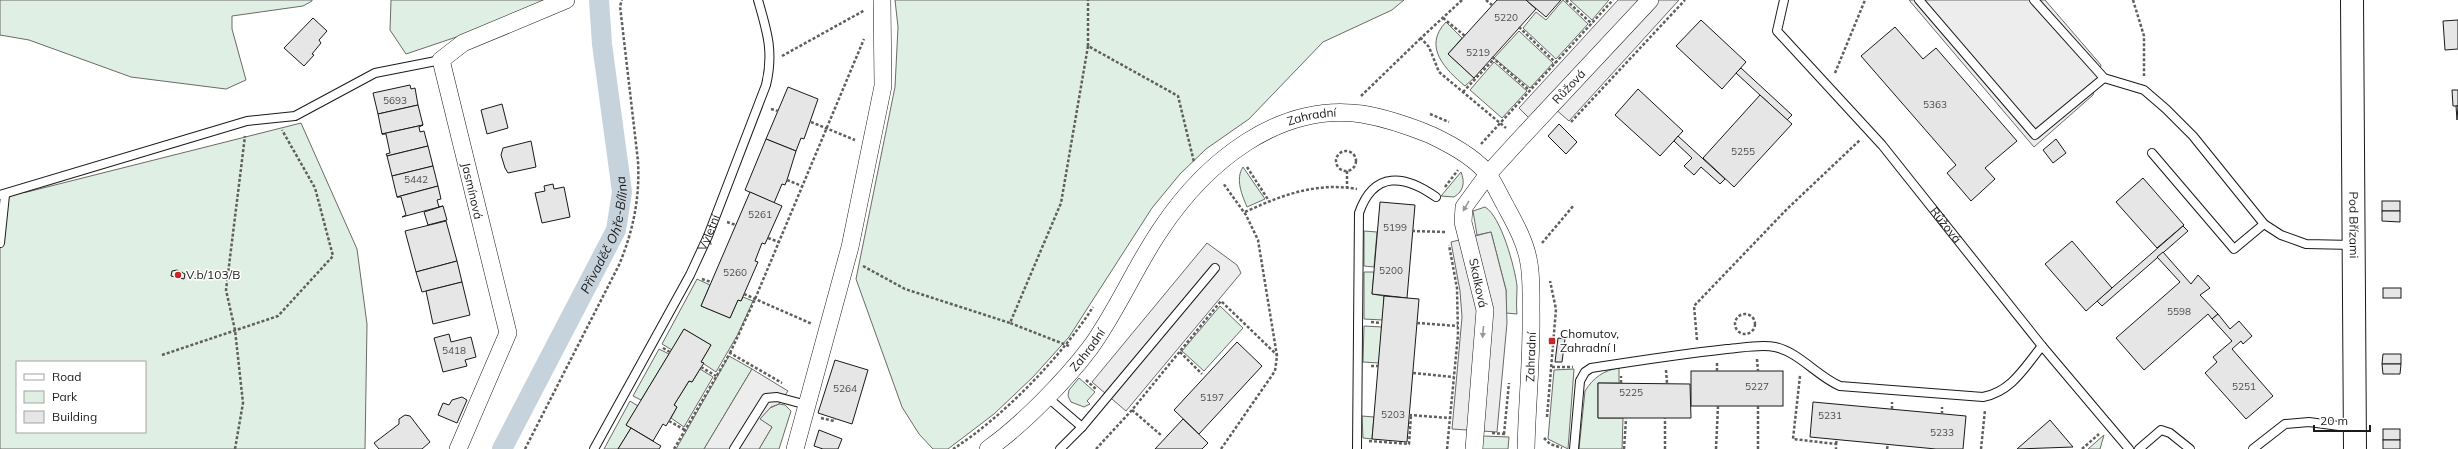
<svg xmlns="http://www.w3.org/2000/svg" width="2458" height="449" viewBox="0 0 2458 449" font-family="Mulish,sans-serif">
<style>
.green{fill:#e0efe3;stroke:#6a6a6a;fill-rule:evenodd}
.parking{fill:#ededed;stroke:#6a6a6a}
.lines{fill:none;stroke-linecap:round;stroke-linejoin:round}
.canal{stroke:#c6d2dc;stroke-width:20}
.building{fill:#e6e6e6;stroke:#1a1a1a}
.lane-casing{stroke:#1a1a1a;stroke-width:10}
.street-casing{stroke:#1a1a1a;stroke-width:18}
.secondary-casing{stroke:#1a1a1a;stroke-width:24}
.path{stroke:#5f5f5f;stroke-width:2.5;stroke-dasharray:3 2;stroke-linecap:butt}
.lane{stroke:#fff;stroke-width:8}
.street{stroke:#fff;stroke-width:17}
.secondary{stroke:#fff;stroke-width:22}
.oneway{fill:#989898}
.poi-dot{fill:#c62828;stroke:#fff;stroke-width:1.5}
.labels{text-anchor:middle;stroke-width:3;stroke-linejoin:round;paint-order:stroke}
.number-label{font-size:10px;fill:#4d4d4d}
.street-label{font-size:12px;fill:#1a1a1a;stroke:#fff}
.poi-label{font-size:12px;fill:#1a1a1a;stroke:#fff;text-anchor:start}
.water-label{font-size:13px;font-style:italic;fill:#1a1a1a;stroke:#fff}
</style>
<rect width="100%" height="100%" fill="#fff"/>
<g class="green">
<path d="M0 0H312V1L303 6 232 16V29L246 80 226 89 131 77 29 40 0 35Z"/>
<path d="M391 0H550L498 23 406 54 390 30Z"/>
<path d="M895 0H1404L1392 10 1323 42 1249 119 1206 149 1180 174 1152 208 1069 337 1033 377 994 414 948 449H933L919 434 902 407 856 279 895 87 898 27Z"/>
<path d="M1563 0 1588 24 1556 59 1523 28 1536 12 1546 20Z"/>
<path d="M1570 0H1609L1592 20Z"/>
<path d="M1446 22 1462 38 1448 54 1474 78 1465 86C1446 70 1422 47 1446 22Z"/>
<path d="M1519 31 1553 63 1530 88 1494 58Z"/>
<path d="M1494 62 1527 91 1502 118 1470 90Z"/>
<path d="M301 123 357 249 367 324 365 449H0V196L27 192ZM17 362H145V432H17Z"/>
<path d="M1243 167 1265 199 1247 207C1242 195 1235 179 1243 167Z"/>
<path d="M1461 172C1465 182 1464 191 1454 197L1441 196Z"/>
<path d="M1485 207C1501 216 1515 268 1517 286 1517 295 1516 305 1517 314L1506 313V290L1491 232 1477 235 1473 211Z"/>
<path d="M1364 231 1377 232 1374 267 1364 266Z"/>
<path d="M1364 272H1374L1372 294 1384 296 1383 320 1364 319Z"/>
<path d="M697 279 710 285 701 306 730 318 738 300 741 301 743 297 753 301 738 334 716 372 701 362 711 345 684 329 672 350 662 344Z"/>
<path d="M1220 306 1243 328 1204 371 1182 351Z"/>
<path d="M1364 326 1382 327 1379 363 1363 362Z"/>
<path d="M659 349 669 354 641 400 633 396Z"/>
<path d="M729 356 752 369 704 449H676Z"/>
<path d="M1619 368V383H1598V418H1623L1622 449H1579L1585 391C1593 378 1604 370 1619 368Z"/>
<path d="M700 369 713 377 684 427 671 418 677 407 674 405 689 381 692 382Z"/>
<path d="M1574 369 1568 449 1548 439 1554 370Z"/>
<path d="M1079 378 1095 392 1087 401 1090 404 1084 407 1071 402 1068 396 1069 390Z"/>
<path d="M630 401 638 406 626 425 631 428 618 449H604Z"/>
<path d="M779 404 785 405 791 411 779 449H759L772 427 759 419 770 408Z"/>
<path d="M1362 416 1374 417 1372 439 1363 438Z"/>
<path d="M2104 435 2100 449H2088Z"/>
<path d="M1483 436 1509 437 1508 449H1481Z"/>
</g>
<g class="parking">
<path d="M1618 0H1679L1569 121 1546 101 1529 118 1519 108Z"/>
<path d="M1909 0H2045L2101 65 2093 95 2034 147Z"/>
<path d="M1491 232 1506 290 1507 323 1497 432 1452 429 1462 317 1460 291 1451 242Z"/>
<path d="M1207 243 1237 265 1241 273 1126 411 1092 382Z"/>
<path d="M752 369 788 391 779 404 771 407 760 419 772 427 759 449H704Z"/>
</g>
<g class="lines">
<path class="canal" id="s1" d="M502 449 616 230 622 192 602 44 599 0"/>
</g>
<g class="building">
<path d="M1497 0H1526L1536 9 1474 78 1448 54Z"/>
<path d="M1526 0H1561L1546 17Z"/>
<path d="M313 18 327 31 319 40 321 43 312 54 314 55 304 66 284 48Z"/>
<path d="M1701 20 1746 62 1722 89 1676 46Z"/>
<path d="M2458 20V49L2445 50 2443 21Z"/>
<path d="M1895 27 1923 59 1936 48 2017 141 1985 168 1995 179 1971 201 1947 173 1956 165 1861 56Z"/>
<path d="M1741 68 1792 115 1787 120 1736 73Z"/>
<path d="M410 85 411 89 415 88 418 105 378 114 373 93Z"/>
<path d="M788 87 818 99 804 139 801 138 796 151 766 139Z"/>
<path d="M1638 89 1683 131 1660 156 1615 115Z"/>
<path d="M2452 90H2458V106H2453Z"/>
<path d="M1760 95 1792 124 1734 187 1703 158Z"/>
<path d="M502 104 508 128 487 134 481 110Z"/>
<path d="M418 105 423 125 382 134 378 114Z"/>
<path d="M2456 106H2458L2457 120Z"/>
<path d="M1559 124 1577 142 1566 154 1548 136Z"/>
<path d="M423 125 419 127 420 132 424 131 428 146 387 156 386 154 390 153 386 134H382Z"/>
<path d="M1678 136 1725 179 1720 184 1701 167 1694 175 1684 166 1692 158 1674 141Z"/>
<path d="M766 139 796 151 787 180 785 185 782 184 774 203 745 190Z"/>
<path d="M2056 139 2066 153 2053 163 2043 150Z"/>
<path d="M531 141 536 167 508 173 505 168 501 155 503 148Z"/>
<path d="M428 146 433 166 392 176 387 156Z"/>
<path d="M433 166 438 186 397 197 392 176Z"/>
<path d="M2143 178 2184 225 2157 248 2116 202Z"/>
<path d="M553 184 554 189 564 187 570 217 542 223 535 193 545 191 544 186Z"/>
<path d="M438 186 441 199 437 200 439 207 443 206 402 217 406 215 401 197H397Z"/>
<path d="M750 192 782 206 765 244 762 243 755 261 758 262 741 301 738 300 730 318 701 306Z"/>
<rect x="2382" y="201" width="18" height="10"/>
<path d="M1380 202 1415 205 1407 298 1372 294Z"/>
<path d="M443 206 447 220 428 225 424 212Z"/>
<path d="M2382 211H2400V222L2382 221Z"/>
<path d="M446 221 457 261 416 272 405 231Z"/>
<path d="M2183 226 2188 231 2102 306 2097 301Z"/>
<path d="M2072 241 2112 288 2086 311 2045 264Z"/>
<path d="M2163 252 2191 284 2198 275 2210 288 2200 295 2218 314 2212 319 2208 314 2144 370 2116 338 2180 282 2157 257Z"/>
<path d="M457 261 462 282 422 292 416 272Z"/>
<path d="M177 270 185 274 184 279 171 276 172 271Z"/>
<path d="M462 282 470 315 433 324 426 291Z"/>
<rect x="2383" y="288" width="18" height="10"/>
<path d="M1384 296 1419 299 1407 442 1372 439Z"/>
<path d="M2218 314 2230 329 2239 321 2252 336 2243 344 2241 341 2232 349 2273 396 2246 419 2205 373 2217 362 2213 357 2232 341 2212 319Z"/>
<path d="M684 329 711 345 701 362 704 363 700 369 692 382 689 381 674 405 677 407 669 421 666 426 663 424 653 441 626 425Z"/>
<path d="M449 334 451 342 471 337 476 357 465 360 467 366 443 372 434 338Z"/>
<path d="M1558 338 1565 339 1562 362H1555Z"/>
<path d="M1237 342 1262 366 1199 434 1174 410Z"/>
<path d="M2383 354H2401V364H2382Z"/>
<path d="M835 360 868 370 852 424 818 413Z"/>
<path d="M2382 364H2401L2400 374H2383Z"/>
<rect x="1691" y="371" width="92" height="35"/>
<path d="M1598 383 1690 384 1691 418H1598Z"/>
<path d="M462 397 467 400 457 423 438 415 443 403 449 405 452 400Z"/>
<path d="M1813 402 1966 416 1963 449H1936L1810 437Z"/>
<path d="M405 415 410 416 430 442 422 449H379L374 443 399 424V419Z"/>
<path d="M1183 419 1208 443 1202 449H1155Z"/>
<path d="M2050 420 2073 447 2017 449Z"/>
<path d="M631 428 661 446 659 449H618Z"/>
<rect x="2383" y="429" width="17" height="11"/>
<path d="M819 430 842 439 838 449H823L814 446Z"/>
<rect x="2383" y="440" width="17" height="9"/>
</g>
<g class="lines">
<g class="lane-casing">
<g id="lane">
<path id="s2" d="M1784 0 1777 31 1882 145 2042 346 2129 449"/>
<path d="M1919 0 2035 135 2104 78"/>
<path d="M2034 0 2104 78 2144 90 2166 109 2193 136 2264 224 2281 235 2306 244 2353 245"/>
<path d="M2152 153 2234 249 2264 224"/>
<path d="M0 195 247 121 295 116 375 73 441 60"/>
<path d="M0 243 5 195"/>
<path d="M1047 397 1082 427"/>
<path id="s3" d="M594 449 690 275 708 236 766 85C774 52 767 31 758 0"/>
<path d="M734 449 766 398 777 397 807 405"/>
<path d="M1060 449 1082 427 1215 268"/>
<path d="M1357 449 1359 213C1374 170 1405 175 1436 197"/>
<path d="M1574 449 1580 381 1585 372 1591 368C1636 361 1681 354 1727 349 1742 348 1760 344 1775 347 1799 352 1818 377 1840 386L1983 397C2012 391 2024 368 2042 346"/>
<path d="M2139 449 2161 430 2170 433 2190 449"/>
<path d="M2253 449 2285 424 2309 422 2354 428"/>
</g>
</g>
<g class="street-casing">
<g id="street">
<path d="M458 449 508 333 441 60 463 43 566 0"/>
<path d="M795 449 850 247 883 86 882 0"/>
<path id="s4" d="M988 449C1022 425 1065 381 1090 348 1117 311 1135 267 1161 229 1205 163 1278 102 1362 114 1386 118 1409 126 1431 135 1450 144 1477 158 1489 176 1495 185 1500 196 1505 205 1514 222 1524 239 1528 258 1532 275 1531 293 1531 310 1532 357 1527 403 1526 449"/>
<path id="s5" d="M1474 449 1485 310 1463 222 1464 207 1488 174 1520 139 1650 0"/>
</g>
</g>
<g class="secondary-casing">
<g id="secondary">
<path id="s6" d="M2352 0 2355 449"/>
</g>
</g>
<g class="path">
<path d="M1462 0 1421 38 1429 47 1439 72 1506 128"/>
<path d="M1486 0 1492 5"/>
<path d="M1566 0 1592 24"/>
<path d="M2133 0 2144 36V76"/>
<path d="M1443 18 1465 36"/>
<path d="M1519 27 1556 63"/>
<path d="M1088 46V0"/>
<path d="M782 56 865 10"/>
<path d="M1492 57 1530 91"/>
<path d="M1835 73 1865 0"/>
<path d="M1463 92 1494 59"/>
<path d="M1361 96 1421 38"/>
<path d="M771 109 778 111"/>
<path d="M1430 114 1449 122"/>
<path d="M811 122 855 140"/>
<path d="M1571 122 1685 0"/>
<path d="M1481 144 1613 0"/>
<circle cx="1346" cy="161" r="10"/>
<path d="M1247 167 1269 201"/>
<path d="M1347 171V188"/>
<path d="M787 180 802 186"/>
<path d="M1445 187 1458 170"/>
<path d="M1245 212C1282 195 1316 182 1357 189"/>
<path d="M727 222 736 225"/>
<path d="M1412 231 1446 232"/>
<path d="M768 238 779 242"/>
<path d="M1542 243 1574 205"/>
<path d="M863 266 905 289 1010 323"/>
<path d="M702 279 711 282"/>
<path d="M744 294 812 324"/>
<circle cx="1745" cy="324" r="10"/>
<path d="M1371 322 1382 323"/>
<path d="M1417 323 1458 326"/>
<path d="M1697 340 1694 306 1787 209 1860 140"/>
<path d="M1069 346 1010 323 1061 203 1088 46 1178 96 1194 162"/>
<path d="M663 348 670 352"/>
<path d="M1180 352 1202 374"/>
<path d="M730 353 755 299 864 39"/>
<path d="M162 355 278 316 333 256 315 188 282 130"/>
<path d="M1757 359 1758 371"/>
<path d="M1717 363V371"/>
<path d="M1371 366H1378"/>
<path d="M701 367 716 376"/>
<path d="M1552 367H1573"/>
<path d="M1666 370 1667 383"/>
<path d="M1413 373 1454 377"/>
<path d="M1800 376 1793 439 1836 444V449"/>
<path d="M1086 380 1097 390"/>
<path d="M1621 383V376"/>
<path d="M1892 409V402"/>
<path d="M1132 410 1162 436"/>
<path d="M1942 414V407"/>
<path d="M1409 415 1450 418"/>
<path d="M1547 417 1556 309 1550 281"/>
<path d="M821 418 834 421 835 418"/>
<path d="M669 421 685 430"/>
<path d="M1492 433 1505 434"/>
<path d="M1504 434 1509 383"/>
<path d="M1544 438 1550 444 1562 448"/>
<path d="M1369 441 1409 444 1411 415"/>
<path d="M1836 444 1837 439"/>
<path d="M235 449 243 403 235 330 226 290 245 136"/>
<path d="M525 449 619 265C633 231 640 199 638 161L620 6 622 0"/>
<path d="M674 449 730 353 782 383"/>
<path d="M953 449C1003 417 1062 356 1093 307"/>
<path d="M1096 449 1132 410 1221 301 1277 355"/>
<path d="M1221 449 1275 371 1277 356 1258 240 1246 215 1223 183"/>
<path d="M1447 449 1458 335 1457 288 1449 245"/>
<path d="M1624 449 1626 419"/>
<path d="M1665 449V418"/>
<path d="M1716 449 1718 406"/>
<path d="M1758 449V406"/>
<path d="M1887 449 1888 444"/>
<path d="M1981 449 1985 410"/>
<path d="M2082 449 2099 434"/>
</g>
<use href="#lane" class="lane"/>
<use href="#street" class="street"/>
<use href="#secondary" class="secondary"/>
</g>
<defs><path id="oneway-solid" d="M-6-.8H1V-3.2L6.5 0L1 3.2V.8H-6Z"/></defs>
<g class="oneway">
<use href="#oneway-solid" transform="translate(1466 206) rotate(120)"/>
<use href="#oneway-solid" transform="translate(1483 332) rotate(95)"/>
</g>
<g class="poi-dot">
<circle cx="178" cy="275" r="4"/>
<rect x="1548" y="337" width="8" height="8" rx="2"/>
</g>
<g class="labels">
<g class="number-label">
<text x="1506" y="21">5220</text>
<text x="1478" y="56">5219</text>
<text x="395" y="104">5693</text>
<text x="1935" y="108">5363</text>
<text x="1743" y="155">5255</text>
<text x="416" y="183">5442</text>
<text x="760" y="218">5261</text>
<text x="1395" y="231">5199</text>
<text x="1391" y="274">5200</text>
<text x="735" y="276">5260</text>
<text x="2179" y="315">5598</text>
<text x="454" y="354">5418</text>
<text x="1757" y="390">5227</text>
<text x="2244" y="390">5251</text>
<text x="845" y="392">5264</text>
<text x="1631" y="396">5225</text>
<text x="1212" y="401">5197</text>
<text x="1393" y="418">5203</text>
<text x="1830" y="419">5231</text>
<text x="1942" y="436">5233</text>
</g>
<g class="street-label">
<text dy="4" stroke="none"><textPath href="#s5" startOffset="405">Růžová</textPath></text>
<text dy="4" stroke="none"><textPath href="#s4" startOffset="476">Zahradní</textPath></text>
<text transform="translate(472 191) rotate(77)" y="4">Jasmínová</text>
<text dy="4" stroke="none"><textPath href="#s6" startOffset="225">Pod Břízami</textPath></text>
<text dy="4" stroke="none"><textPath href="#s2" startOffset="289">Růžová</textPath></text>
<text dy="4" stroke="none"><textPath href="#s3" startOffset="245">Výletní</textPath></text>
<text transform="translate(1478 283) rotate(78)" y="4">Skalková</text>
<text dy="4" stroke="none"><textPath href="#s4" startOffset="141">Zahradní</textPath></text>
<text transform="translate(1531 357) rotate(-88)" y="4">Zahradní</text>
</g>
<g class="poi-label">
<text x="186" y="279">V.b/103/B</text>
<text x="1560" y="338">Chomutov,<tspan x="1560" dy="14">Zahradní I</tspan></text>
</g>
<g class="water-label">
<text dy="5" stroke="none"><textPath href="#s1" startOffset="239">Přivaděč Ohře-Bílina</textPath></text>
</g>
</g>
<rect x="16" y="361" width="130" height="72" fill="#ffffff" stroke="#a3a3a3"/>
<rect x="24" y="374" width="20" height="6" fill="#ffffff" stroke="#a3a3a3"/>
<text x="52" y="381" font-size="12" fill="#1a1a1a">Road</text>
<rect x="24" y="391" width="20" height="12" fill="#e0efe3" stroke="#a3a3a3"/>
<text x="52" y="401" font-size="12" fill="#1a1a1a">Park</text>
<rect x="24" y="411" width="20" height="12" fill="#e6e6e6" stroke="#a3a3a3"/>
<text x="52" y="421" font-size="12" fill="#1a1a1a">Building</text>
<path d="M2314 425v6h56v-6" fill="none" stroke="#1a1a1a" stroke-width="2"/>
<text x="2320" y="425" font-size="12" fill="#1a1a1a" stroke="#ffffff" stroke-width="3" paint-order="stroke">20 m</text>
</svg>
